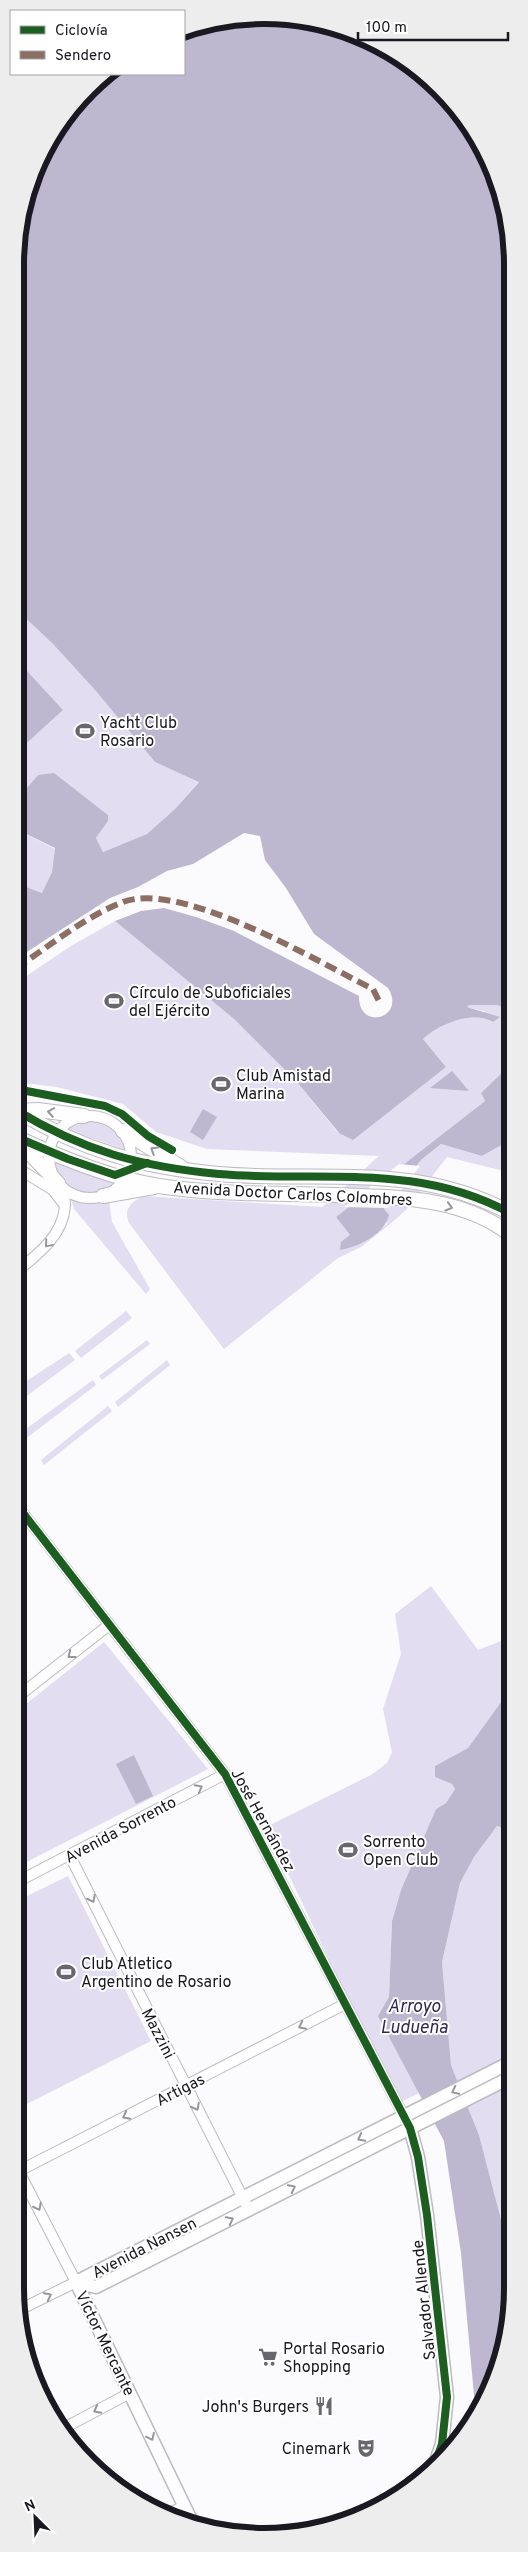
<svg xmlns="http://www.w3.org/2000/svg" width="528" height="2552" viewBox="0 0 528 2552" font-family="Overpass,sans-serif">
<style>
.green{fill:#e2ddf1}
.water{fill:#bdb8cf}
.pier{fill:#fbfafd}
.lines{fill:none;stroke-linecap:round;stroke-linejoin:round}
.minor-casing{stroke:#bcbbc0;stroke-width:12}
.tertiary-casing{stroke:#bcbbc0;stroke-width:15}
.secondary-casing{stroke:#bcbbc0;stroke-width:16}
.minor{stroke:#fefeff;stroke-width:10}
.tertiary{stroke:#fefeff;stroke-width:12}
.secondary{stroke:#fefeff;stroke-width:14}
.quiet{stroke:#8d6e63;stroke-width:6;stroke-dasharray:12 6;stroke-linecap:butt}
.cycleway-casing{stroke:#fff;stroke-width:11}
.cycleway{stroke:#1b5e20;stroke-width:8}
.oneway{stroke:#97969b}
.labels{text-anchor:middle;stroke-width:4;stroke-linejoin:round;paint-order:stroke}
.poi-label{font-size:16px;fill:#1a1821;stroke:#fff;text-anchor:start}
.street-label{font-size:16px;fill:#1a1821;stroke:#fff}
.water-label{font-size:18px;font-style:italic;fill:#312551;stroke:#fff}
.rim{fill:none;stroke:#1a1821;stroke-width:6}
</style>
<rect width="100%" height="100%" fill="#fbfafd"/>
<g class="green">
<path d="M17 610 53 644 95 690 155 762 199 781 175 809 147 834 103 852 96 838 108 821V815L54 774 38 775 17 799V752L63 710 17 660Z"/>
<path d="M16 829 55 849 52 872 42 893 16 883Z"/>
<path d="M115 921 234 1019 297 1082 338 1133 446 1067 423 1039C440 1024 472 1010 493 1022L484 1011 467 1007 469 1004 496 1005 512 1009V1063L481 1093 485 1101 336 1217 350 1235 348 1248 371 1237 387 1224 384 1209 421 1160 441 1144 482 1156 512 1139V1173L447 1157 406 1210 390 1224 361 1247 338 1258 224 1349 129 1223C123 1209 131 1202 144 1196L322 1207 379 1156 207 1149 156 1132 123 1104 57 1087 16 1082V983L71 946Z"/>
<path d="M96 1119C113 1124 121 1134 127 1150L66 1130 78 1120Z"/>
<path d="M52 1158 119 1182C92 1204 60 1192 52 1158Z"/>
<path d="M71 1199 94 1203 109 1200 112 1222 150 1289 146 1294 74 1209Z"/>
<path d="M126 1311 132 1318 81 1358 75 1351Z"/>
<path d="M147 1340 150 1344 102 1380 99 1376Z"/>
<path d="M69 1353 75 1360 16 1404V1388Z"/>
<path d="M167 1360 170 1365 118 1407 115 1402Z"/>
<path d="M93 1380 96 1385 24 1440 19 1434Z"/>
<path d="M108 1406 112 1411 44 1465 41 1460Z"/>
<path d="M431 1586 478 1650 506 1639 511 1632V1688L468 1748 435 1766V1777L452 1784 455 1789 446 1803 436 1809 401 1890 392 1920 389 1997 379 2016 419 2093 403 2101 346 1995 266 1827 371 1775 387 1763 392 1752 383 1709 401 1654 395 1614Z"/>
<path d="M104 1642 208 1769 15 1868 16 1712Z"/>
<path d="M497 1826 511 1830V2269L510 2254 479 2135 451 2065 442 1962 460 1883 474 1857Z"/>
<path d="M68 1876 151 2041 15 2110V1902Z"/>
</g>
<g class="water">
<path d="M296 17 374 41 440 88 487 154 512 247V1009L496 1005H469L467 1007 500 1017 493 1022C473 1010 439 1024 423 1039L446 1067 353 1140 339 1133 297 1082 234 1019 115 921 141 911 164 908 196 917 234 931 359 996C358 1032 407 1018 388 988L314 934 286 888 265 860 260 836 244 833 193 864 167 871 138 887 110 898 16 959V883L42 893 52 872 55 848 16 829 17 799 38 775 54 773 108 815V821L96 838 103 852 147 834 175 809 199 782 155 762 95 690 53 644 17 610V232L48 140 106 74H184V31L199 24Z"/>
<path d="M17 660 63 710 17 752Z"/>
<path d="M512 1063V1139L482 1156 441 1144 421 1160 384 1209 389 1215C385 1234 358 1247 340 1250L341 1242 350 1235 336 1217 485 1101 481 1093Z"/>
<path d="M452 1071 469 1091 430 1088Z"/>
<path d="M203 1109 217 1117 203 1140 190 1132Z"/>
<path d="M511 1688V1830L497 1826 474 1857 460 1883 442 1962 451 2065 479 2135 510 2254 511 2320 480 2412 476 2417 461 2253 444 2141 378 2016 389 1997 392 1921 401 1890 436 1809 446 1803 455 1789 452 1784 435 1777V1766L468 1748Z"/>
<path d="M134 1755 153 1796 136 1804 116 1764Z"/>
</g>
<path class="pier" d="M399 1164 420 1166 388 1208 344 1207Z"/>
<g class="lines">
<g class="minor-casing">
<g id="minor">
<circle cx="90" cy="1157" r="41"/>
<path d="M16 1167 53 1190 63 1203"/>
<path d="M16 1272C37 1255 63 1236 65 1206 66 1200 62 1192 61 1186"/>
<path d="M16 1504 225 1774 407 2122"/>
<path d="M16 1698 109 1625"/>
<path d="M70 1856 249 2210"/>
<path d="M15 1883 225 1774"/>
<path d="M15 2164 76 2282 19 2310"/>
<path d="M15 2173 345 2004"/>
<path d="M64 2428 130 2393"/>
<path d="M165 2515 185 2506"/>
</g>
</g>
<g class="tertiary-casing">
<g id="tertiary">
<path d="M410 2128 418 2157 427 2215 447 2397 442 2444 433 2469"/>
<path d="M76 2282 511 2062"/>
<path d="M76 2282 96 2287 511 2077"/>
<path d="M76 2282 193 2524"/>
</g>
</g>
<g class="secondary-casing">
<g id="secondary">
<path d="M16 1110C83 1151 142 1167 219 1174 322 1183 416 1161 512 1214"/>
<path d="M18 1111 38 1110 84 1116"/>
<path d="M123 1131 181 1167"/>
<path d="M16 1137C61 1158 110 1178 159 1186 217 1195 276 1193 334 1195 393 1197 463 1196 512 1236"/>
<path d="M17 1140 58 1183"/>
<path d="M103 1196 154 1187"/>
</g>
</g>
<use href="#minor" class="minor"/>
<use href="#tertiary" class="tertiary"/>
<use href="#secondary" class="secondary"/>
<path class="quiet" d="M16 968C50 946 84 917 123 902 182 880 318 962 373 989L380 1003"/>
<g class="cycleway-casing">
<g id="cycleway">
<path d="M16 1089 105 1106 122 1114 148 1136 172 1150"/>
<path d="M16 1110C83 1151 142 1167 219 1174 322 1183 416 1161 512 1214"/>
<path d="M16 1137 68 1159 115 1175 147 1163"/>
<path d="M16 1504 225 1774 410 2128 418 2157 427 2215 447 2397 442 2444 433 2469"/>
</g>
</g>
<use href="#cycleway" class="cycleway"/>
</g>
<defs><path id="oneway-chevron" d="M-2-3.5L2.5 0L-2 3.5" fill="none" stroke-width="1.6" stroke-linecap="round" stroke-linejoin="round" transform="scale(1.25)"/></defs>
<g class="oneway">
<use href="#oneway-chevron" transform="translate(51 1112) rotate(-171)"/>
<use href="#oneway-chevron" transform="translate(154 1150) rotate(-148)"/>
<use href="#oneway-chevron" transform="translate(449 1207) rotate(17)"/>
<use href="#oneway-chevron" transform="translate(48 1244) rotate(130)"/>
<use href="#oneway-chevron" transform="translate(71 1655) rotate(142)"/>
<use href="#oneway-chevron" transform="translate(199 1788) rotate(-28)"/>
<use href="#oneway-chevron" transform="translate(92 1899) rotate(63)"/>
<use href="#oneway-chevron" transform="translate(302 2026) rotate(153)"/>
<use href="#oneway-chevron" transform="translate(455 2091) rotate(154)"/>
<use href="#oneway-chevron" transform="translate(196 2107) rotate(63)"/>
<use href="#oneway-chevron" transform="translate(126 2116) rotate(153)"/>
<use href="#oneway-chevron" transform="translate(361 2138) rotate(153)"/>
<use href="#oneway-chevron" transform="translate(292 2188) rotate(-27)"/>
<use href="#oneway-chevron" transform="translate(38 2207) rotate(63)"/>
<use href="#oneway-chevron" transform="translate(230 2220) rotate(-27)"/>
<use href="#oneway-chevron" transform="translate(48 2296) rotate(-27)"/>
<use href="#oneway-chevron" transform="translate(97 2410) rotate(152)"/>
<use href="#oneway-chevron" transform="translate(151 2437) rotate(64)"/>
</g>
<defs>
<g id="stadium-bare" transform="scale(1.5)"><path d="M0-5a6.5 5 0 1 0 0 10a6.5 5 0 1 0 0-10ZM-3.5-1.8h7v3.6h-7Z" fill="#69676e" stroke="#fff" stroke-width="2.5" paint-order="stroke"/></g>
<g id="supermarket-bare" transform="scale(1.5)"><path d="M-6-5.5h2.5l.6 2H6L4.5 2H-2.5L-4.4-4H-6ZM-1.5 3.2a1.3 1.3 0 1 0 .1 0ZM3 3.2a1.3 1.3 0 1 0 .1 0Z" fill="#69676e" stroke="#fff" stroke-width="2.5" paint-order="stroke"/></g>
<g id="restaurant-bare" transform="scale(1.5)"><path d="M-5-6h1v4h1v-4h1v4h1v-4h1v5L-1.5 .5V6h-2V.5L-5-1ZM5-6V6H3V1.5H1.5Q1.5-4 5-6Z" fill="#69676e" stroke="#fff" stroke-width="2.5" paint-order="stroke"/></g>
<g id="theatre-bare" transform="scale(1.5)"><path d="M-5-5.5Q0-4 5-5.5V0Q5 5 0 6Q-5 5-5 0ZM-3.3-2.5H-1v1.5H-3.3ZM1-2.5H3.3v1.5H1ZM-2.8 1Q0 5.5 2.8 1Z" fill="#69676e" stroke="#fff" stroke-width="2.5" paint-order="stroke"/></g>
</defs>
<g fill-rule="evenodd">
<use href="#stadium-bare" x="85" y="731"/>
<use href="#stadium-bare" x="114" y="1001"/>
<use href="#stadium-bare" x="221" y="1084"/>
<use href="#stadium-bare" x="348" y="1850"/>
<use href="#stadium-bare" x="66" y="1972"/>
<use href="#supermarket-bare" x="268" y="2357"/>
<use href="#restaurant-bare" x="324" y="2406"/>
<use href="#theatre-bare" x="366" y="2448"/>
</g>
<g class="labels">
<g class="poi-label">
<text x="100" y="728">Yacht Club<tspan x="100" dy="18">Rosario</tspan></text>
<text x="129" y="998">Círculo de Suboficiales<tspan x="129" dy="18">del Ejército</tspan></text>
<text x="236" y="1081">Club Amistad<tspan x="236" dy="18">Marina</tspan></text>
<text x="363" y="1847">Sorrento<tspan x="363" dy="18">Open Club</tspan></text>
<text x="81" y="1969">Club Atletico<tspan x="81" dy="18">Argentino de Rosario</tspan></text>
<text x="283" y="2354">Portal Rosario<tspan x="283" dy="18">Shopping</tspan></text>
<text x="309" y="2412" text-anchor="end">John's Burgers</text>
<text x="351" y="2454" text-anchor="end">Cinemark</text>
</g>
<g class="street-label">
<text transform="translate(293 1193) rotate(3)" y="6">Avenida Doctor Carlos Colombres</text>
<text transform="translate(264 1820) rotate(61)" y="6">José Hernández</text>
<text transform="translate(120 1829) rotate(-28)" y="6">Avenida Sorrento</text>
<text transform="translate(159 2033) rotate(63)" y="6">Mazzini</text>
<text transform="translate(180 2089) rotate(-27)" y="6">Artigas</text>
<text transform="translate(144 2247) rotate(-27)" y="6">Avenida Nansen</text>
<text transform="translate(423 2300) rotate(-96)" y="6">Salvador Allende</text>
<text transform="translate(106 2343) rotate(64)" y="6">Víctor Mercante</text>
</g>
<g class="water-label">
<text x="414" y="2012">Arroyo<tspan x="414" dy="21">Ludueña</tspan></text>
</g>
</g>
<path d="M0 0H528V2552H0ZM264 24H264A240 240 0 0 1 504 264V2288A240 240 0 0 1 264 2528H264A240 240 0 0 1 24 2288V264A240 240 0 0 1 264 24Z" fill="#ededed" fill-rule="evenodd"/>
<path class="rim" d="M264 24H264A240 240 0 0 1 504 264V2288A240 240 0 0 1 264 2528H264A240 240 0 0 1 24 2288V264A240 240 0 0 1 264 24Z"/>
<rect x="10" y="10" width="175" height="65" fill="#ffffff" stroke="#a3a3a6"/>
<rect x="20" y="26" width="25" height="8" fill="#1b5e20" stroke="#a3a3a6"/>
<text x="55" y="35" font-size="15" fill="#1a1821">Ciclovía</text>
<rect x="20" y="51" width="25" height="8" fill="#8d6e63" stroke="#a3a3a6"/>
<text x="55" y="60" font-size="15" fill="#1a1821">Sendero</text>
<g transform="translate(35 2517) rotate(336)" stroke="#ffffff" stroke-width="4" paint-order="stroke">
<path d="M0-4L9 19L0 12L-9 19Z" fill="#1a1821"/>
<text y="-8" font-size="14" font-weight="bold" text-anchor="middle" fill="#1a1821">N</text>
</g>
<path d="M358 32v8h150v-8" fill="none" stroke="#1a1821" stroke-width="2.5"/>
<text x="366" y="32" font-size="15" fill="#1a1821" stroke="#ffffff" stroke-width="4" paint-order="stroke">100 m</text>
</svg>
